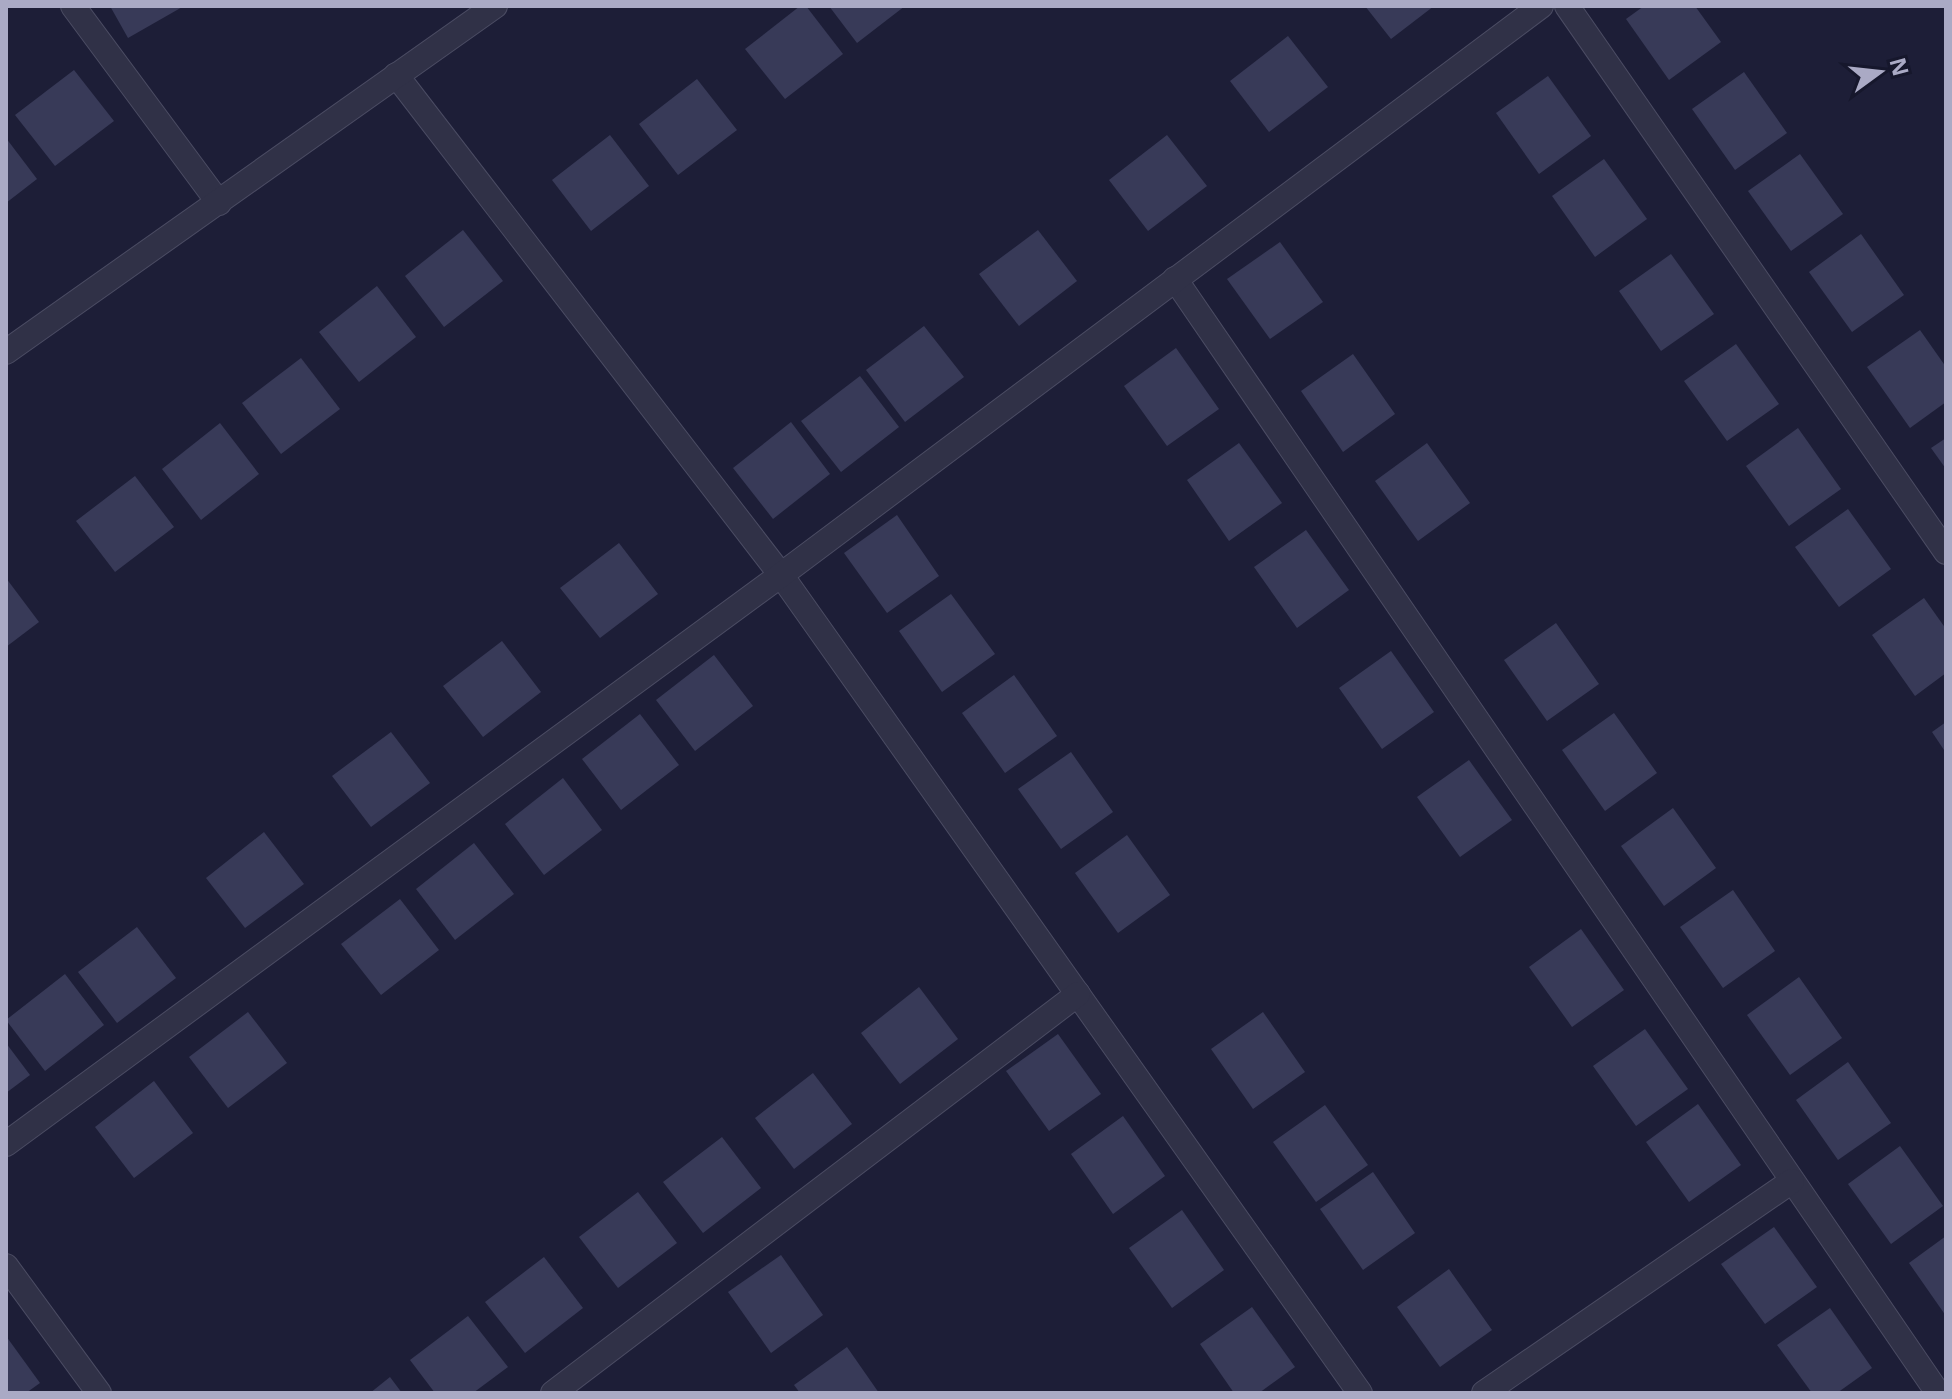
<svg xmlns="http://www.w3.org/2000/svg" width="1952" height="1399" viewBox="0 0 1952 1399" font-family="'Noto Sans',sans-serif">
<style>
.building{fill:#383a58}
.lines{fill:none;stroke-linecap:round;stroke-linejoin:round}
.minor-casing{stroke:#4b4c63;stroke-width:26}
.minor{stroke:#303147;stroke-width:24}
</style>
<rect width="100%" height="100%" fill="#1d1e37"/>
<g class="building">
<path d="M110 6H184L128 38Z"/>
<path d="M800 6H806L843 54 785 99 745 49Z"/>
<path d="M829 6H905L857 43Z"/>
<path d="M1365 6H1434L1391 39Z"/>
<path d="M1644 6H1695L1721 42 1669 80 1626 19Z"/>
<path d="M1288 36 1328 87 1269 132 1230 81Z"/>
<path d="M74 70 114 121 55 166 15 115Z"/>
<path d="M1744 72 1787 133 1735 170 1692 109Z"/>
<path d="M1548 76 1591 136 1539 174 1496 113Z"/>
<path d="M697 79 737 130 678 175 639 124Z"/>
<path d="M610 135 649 186 591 231 552 180Z"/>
<path d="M1167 135 1207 186 1148 231 1109 180Z"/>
<path d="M6 138 37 179 6 203Z"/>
<path d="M1800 154 1843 214 1791 251 1748 191Z"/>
<path d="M1604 159 1647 219 1595 257 1552 196Z"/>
<path d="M463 230 503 281 444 327 405 276Z"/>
<path d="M1038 230 1077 281 1019 326 979 274Z"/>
<path d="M1861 234 1904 295 1852 332 1809 272Z"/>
<path d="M1280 242 1323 302 1270 339 1227 279Z"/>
<path d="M1671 254 1714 314 1661 351 1619 291Z"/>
<path d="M377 286 416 337 359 382 319 332Z"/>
<path d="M924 326 964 377 905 422 866 370Z"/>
<path d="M1920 330 1946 367V402L1910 428 1867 367Z"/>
<path d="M1736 344 1779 404 1727 441 1684 381Z"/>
<path d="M1176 348 1219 409 1167 446 1124 386Z"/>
<path d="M1353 354 1395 414 1343 452 1301 391Z"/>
<path d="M301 358 340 409 281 454 242 403Z"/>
<path d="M860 376 899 427 841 472 801 421Z"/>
<path d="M791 422 830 474 773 519 733 468Z"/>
<path d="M220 423 259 474 201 520 162 469Z"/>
<path d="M1798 428 1841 489 1789 526 1746 466Z"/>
<path d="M1946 438V469L1931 448Z"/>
<path d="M1239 443 1282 503 1229 541 1187 480Z"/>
<path d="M1427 443 1470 503 1418 541 1375 481Z"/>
<path d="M135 476 174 527 115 572 76 521Z"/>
<path d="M1848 509 1891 569 1839 607 1795 547Z"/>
<path d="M897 515 939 576 887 613 844 553Z"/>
<path d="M1306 530 1349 590 1297 628 1254 567Z"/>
<path d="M619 543 658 594 600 638 560 588Z"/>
<path d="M6 578 39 622 6 647Z"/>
<path d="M951 594 995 654 942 692 899 631Z"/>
<path d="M1924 598 1946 629V673L1915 696 1872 635Z"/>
<path d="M1556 623 1599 684 1547 721 1504 660Z"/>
<path d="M502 641 541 692 483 737 443 686Z"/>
<path d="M1391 651 1434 712 1382 749 1339 688Z"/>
<path d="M714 655 753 706 695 751 656 700Z"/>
<path d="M1014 675 1057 736 1005 773 962 713Z"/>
<path d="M1614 713 1657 773 1605 811 1562 750Z"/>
<path d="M640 714 679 765 621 810 582 759Z"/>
<path d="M1946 722V753L1932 732Z"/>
<path d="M391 732 430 783 371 827 332 776Z"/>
<path d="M1071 752 1113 812 1061 849 1018 789Z"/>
<path d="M1469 760 1512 820 1460 857 1417 797Z"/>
<path d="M563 778 602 830 544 875 505 824Z"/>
<path d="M1673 808 1716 868 1664 906 1621 846Z"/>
<path d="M264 832 304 884 245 928 206 878Z"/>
<path d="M1127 835 1170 895 1118 933 1075 873Z"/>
<path d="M474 843 514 894 455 940 416 889Z"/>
<path d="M1733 890 1775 951 1723 988 1680 927Z"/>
<path d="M400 899 439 950 381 995 341 944Z"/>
<path d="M137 927 176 978 117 1023 78 972Z"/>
<path d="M1581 929 1624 990 1572 1027 1529 967Z"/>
<path d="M65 974 104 1025 45 1071 6 1020Z"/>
<path d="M1799 977 1842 1038 1790 1075 1747 1015Z"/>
<path d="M919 987 958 1039 900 1084 861 1033Z"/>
<path d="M248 1012 287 1063 228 1108 189 1057Z"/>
<path d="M1263 1012 1305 1072 1253 1109 1211 1049Z"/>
<path d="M1645 1029 1688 1089 1636 1126 1593 1066Z"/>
<path d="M1058 1034 1101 1094 1049 1131 1006 1071Z"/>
<path d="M6 1043 30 1075 6 1093Z"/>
<path d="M1848 1062 1891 1123 1838 1160 1796 1100Z"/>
<path d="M813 1073 852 1124 794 1169 755 1118Z"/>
<path d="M154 1081 193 1133 134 1178 95 1127Z"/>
<path d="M1698 1104 1741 1165 1689 1202 1646 1142Z"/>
<path d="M1325 1105 1368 1165 1316 1202 1273 1142Z"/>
<path d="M1123 1116 1165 1176 1113 1214 1071 1154Z"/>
<path d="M722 1137 761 1188 703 1233 663 1182Z"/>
<path d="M1900 1146 1943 1206 1891 1244 1848 1184Z"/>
<path d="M1373 1172 1415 1233 1363 1270 1320 1209Z"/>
<path d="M638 1192 677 1243 618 1288 579 1237Z"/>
<path d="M1182 1210 1224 1270 1172 1308 1129 1248Z"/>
<path d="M1774 1227 1817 1287 1765 1324 1721 1264Z"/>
<path d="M1946 1236V1316L1909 1263Z"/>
<path d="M781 1255 823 1315 771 1353 728 1292Z"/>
<path d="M544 1257 583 1308 525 1353 485 1302Z"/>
<path d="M1449 1269 1492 1330 1440 1367 1397 1307Z"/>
<path d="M1252 1307 1295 1367 1259 1393H1234L1200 1344Z"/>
<path d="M1830 1308 1872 1368 1837 1393H1812L1777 1345Z"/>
<path d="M468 1316 508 1367 473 1393H435L410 1360Z"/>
<path d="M6 1336 40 1383 26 1393H6Z"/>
<path d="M847 1347 879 1393H800L794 1385Z"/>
<path d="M390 1377 402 1393H370Z"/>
</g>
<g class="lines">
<g class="minor-casing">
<g id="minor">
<path d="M73 6 219 203"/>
<path d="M1567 6 1946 552"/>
<path d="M396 75 781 575 1360 1393"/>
<path d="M1175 279 1938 1393"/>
<path d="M6 352 495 6"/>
<path d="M6 1144 781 575 1541 6"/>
<path d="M6 1266 99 1393"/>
<path d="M553 1393 1078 994"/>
<path d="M1484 1393 1792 1181"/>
</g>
</g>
<use href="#minor" class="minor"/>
</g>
<rect width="1952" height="1399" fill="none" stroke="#aaaac5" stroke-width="16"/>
<g transform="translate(1880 72) rotate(75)" stroke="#16172c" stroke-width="6" paint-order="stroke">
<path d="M0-6L14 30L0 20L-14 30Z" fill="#aaaac5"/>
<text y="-12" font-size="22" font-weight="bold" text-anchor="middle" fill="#aaaac5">N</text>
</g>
</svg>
